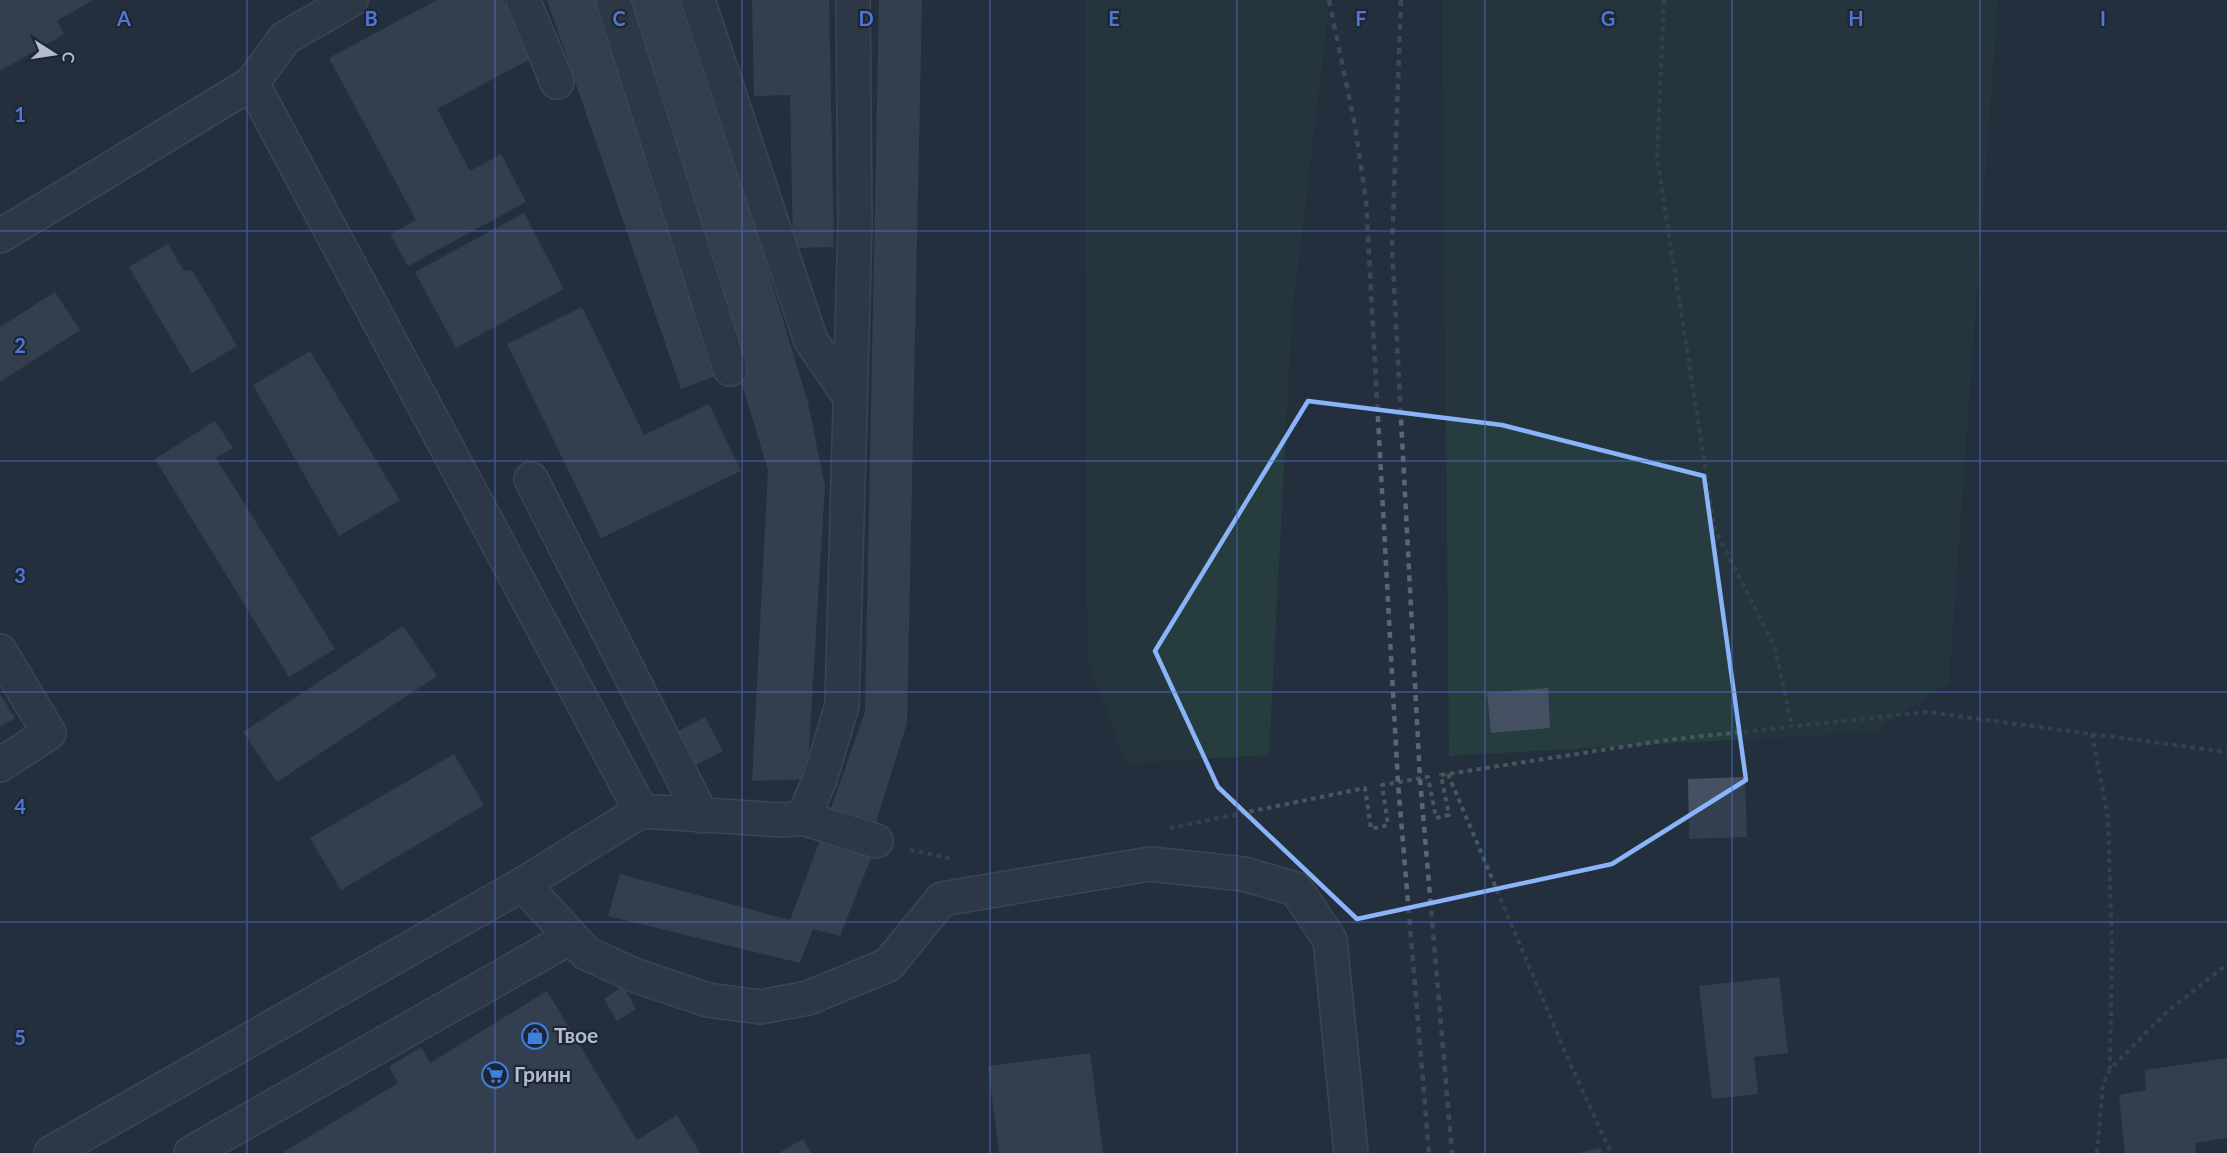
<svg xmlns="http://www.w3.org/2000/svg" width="2227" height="1153" viewBox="0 0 2227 1153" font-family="Lato,sans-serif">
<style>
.green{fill:#263c3f}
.building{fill:#455162}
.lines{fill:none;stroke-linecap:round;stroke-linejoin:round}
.minor-casing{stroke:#565f6c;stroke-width:36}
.path{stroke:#44595c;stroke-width:4;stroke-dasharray:4.5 4.5;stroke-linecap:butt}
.minor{stroke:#38414e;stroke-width:33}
.rail{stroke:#5a6575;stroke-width:4.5;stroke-dasharray:6 6;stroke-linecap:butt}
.marked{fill:none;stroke:#8ab4f8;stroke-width:4.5;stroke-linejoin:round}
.grid{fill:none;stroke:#5274d3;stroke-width:1.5;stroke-opacity:0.55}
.labels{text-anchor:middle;stroke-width:4.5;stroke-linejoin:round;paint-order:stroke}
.poi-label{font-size:21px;font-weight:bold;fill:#b4bcc9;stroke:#1d2633;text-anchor:start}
.grid-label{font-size:20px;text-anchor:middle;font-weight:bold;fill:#5274d3;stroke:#1d2633;stroke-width:4.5;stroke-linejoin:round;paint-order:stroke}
</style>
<rect width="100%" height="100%" fill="#242f3e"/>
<g class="green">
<path d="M1085 0H1330L1292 314 1269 755 1126 763 1087 659Z"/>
<path d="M1442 0H1998L1949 682 1875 732 1449 756Z"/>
</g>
<g class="building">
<path d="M0 0H93L57 21 64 34 0 71Z"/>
<path d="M437 0H503L534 57 437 109 470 171 501 154 526 202 408 266 390 234 416 220 329 58Z"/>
<path d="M547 0H599L721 374 681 389Z"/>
<path d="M626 0H687L808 403 825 486 807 779 752 781 768 470Z"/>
<path d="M752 0H829L834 247 793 248 790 95 754 96Z"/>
<path d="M879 0H922L907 723 876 822 831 808 865 712Z"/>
<path d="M524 213 564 289 456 348 415 272Z"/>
<path d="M168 244 184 271 192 270 237 346 192 373 129 267Z"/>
<path d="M55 292 80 330 0 382V327Z"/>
<path d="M582 307 644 435 709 404 741 471 601 538 507 344Z"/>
<path d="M310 351 400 500 339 536 253 385Z"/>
<path d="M215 421 233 448 216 458 335 649 289 677 155 459Z"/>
<path d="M403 626 437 676 277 782 243 732Z"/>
<path d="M1548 688 1550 728 1491 733 1487 693Z"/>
<path d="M0 694 15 718 0 727Z"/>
<path d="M705 717 723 751 694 766 677 732Z"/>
<path d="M454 754 484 805 341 890 310 838Z"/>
<path d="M1745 777 1747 837 1689 839 1688 779Z"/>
<path d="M820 840 871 858 840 936 813 929 800 963 608 916 620 874 790 920Z"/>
<path d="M1779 977 1788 1053 1754 1057 1758 1094 1712 1099 1699 986Z"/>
<path d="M623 986 636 1009 617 1021 604 999Z"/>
<path d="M547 991 637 1140 677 1115 700 1153H282L398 1083 389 1067 421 1047 430 1063Z"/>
<path d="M1090 1053 1103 1153H999L988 1066Z"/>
<path d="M2227 1058V1138L2195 1143 2196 1153H2125L2119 1095 2146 1090 2145 1070Z"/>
<path d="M803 1139 811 1153H779Z"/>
<path d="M1601 1148 1602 1153H1582V1152Z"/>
</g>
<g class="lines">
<g class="minor-casing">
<g id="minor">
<path d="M523 0 557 82"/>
<path d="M613 0 730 369"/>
<path d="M698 0 811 341 850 397"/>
<path d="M0 236 252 83 285 38 351 0"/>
<path d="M531 479 702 816"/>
<path d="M0 651 49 733 0 765"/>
<path d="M641 811 783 820 803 818 876 841"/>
<path d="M803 818 820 779 842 705 855 222 853 0"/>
<path d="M523 884 586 953 634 975 708 1000 760 1007 808 998 888 965 942 899 1150 864 1244 874 1296 889 1330 940 1351 1153"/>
<path d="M51 1153 523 884 641 811 252 83"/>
<path d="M191 1153 571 937"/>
</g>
</g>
<g class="path">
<path d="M1664 0 1657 158 1715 530 1775 648 1792 727"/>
<path d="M2092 734 2108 818 2112 949 2110 1069"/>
<path d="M1448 774 1569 1061 1611 1153"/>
<path d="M1170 828 1365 788 1371 829 1388 825 1382 785 1428 777 1436 818 1449 815 1441 775 1667 740 1927 712 2227 752"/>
<path d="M910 850 950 858"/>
<path d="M2097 1153 2103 1084 2110 1069 2168 1011 2227 964"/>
</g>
<use href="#minor" class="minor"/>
<g class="rail">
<path d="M1329 0 1355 126 1366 200 1398 783 1429 1153"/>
<path d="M1401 0 1392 247 1420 779 1452 1153"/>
</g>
</g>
<path d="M0 0H2227V1153H0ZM1308 401 1502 425 1704 476 1746 780 1612 864 1357 919 1218 787 1155 651Z" fill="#242f3e" fill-opacity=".55" fill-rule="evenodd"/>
<path class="marked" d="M1308 401 1502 425 1704 476 1746 780 1612 864 1357 919 1218 787 1155 651Z"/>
<path class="grid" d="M247 0V1153M495 0V1153M742 0V1153M990 0V1153M1237 0V1153M1485 0V1153M1732 0V1153M1980 0V1153M0 231H2227M0 461H2227M0 692H2227M0 922H2227"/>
<defs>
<g id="shop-ring" transform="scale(1.35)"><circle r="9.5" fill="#1d2633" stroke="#3f7fe0" stroke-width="1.5"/><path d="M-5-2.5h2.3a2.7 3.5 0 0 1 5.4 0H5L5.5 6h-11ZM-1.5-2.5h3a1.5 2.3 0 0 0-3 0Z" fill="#3f7fe0"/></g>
<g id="supermarket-ring" transform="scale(1.35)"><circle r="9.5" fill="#1d2633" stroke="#3f7fe0" stroke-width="1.5"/><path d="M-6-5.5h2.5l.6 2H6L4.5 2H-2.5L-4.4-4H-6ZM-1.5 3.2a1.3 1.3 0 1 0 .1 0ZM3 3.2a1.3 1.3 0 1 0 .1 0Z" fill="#3f7fe0"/></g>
</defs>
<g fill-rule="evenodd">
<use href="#shop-ring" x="535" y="1036"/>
<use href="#supermarket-ring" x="495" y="1075"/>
</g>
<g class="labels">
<g class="poi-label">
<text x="554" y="1043">Твое</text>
<text x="514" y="1082">Гринн</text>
</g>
</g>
<g class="grid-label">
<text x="124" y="26">A</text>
<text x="371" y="26">B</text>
<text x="619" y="26">C</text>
<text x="866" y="26">D</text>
<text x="1114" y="26">E</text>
<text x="1361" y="26">F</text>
<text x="1608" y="26">G</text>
<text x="1856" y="26">H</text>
<text x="2103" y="26">I</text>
<text x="20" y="122">1</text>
<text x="20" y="353">2</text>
<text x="20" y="583">3</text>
<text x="20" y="814">4</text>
<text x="20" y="1045">5</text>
</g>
<g transform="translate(54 54) rotate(102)" stroke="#1d2633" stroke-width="4.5" paint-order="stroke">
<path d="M0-4.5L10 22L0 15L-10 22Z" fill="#b4bcc9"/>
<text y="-9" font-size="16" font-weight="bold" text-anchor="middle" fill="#b4bcc9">С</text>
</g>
</svg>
